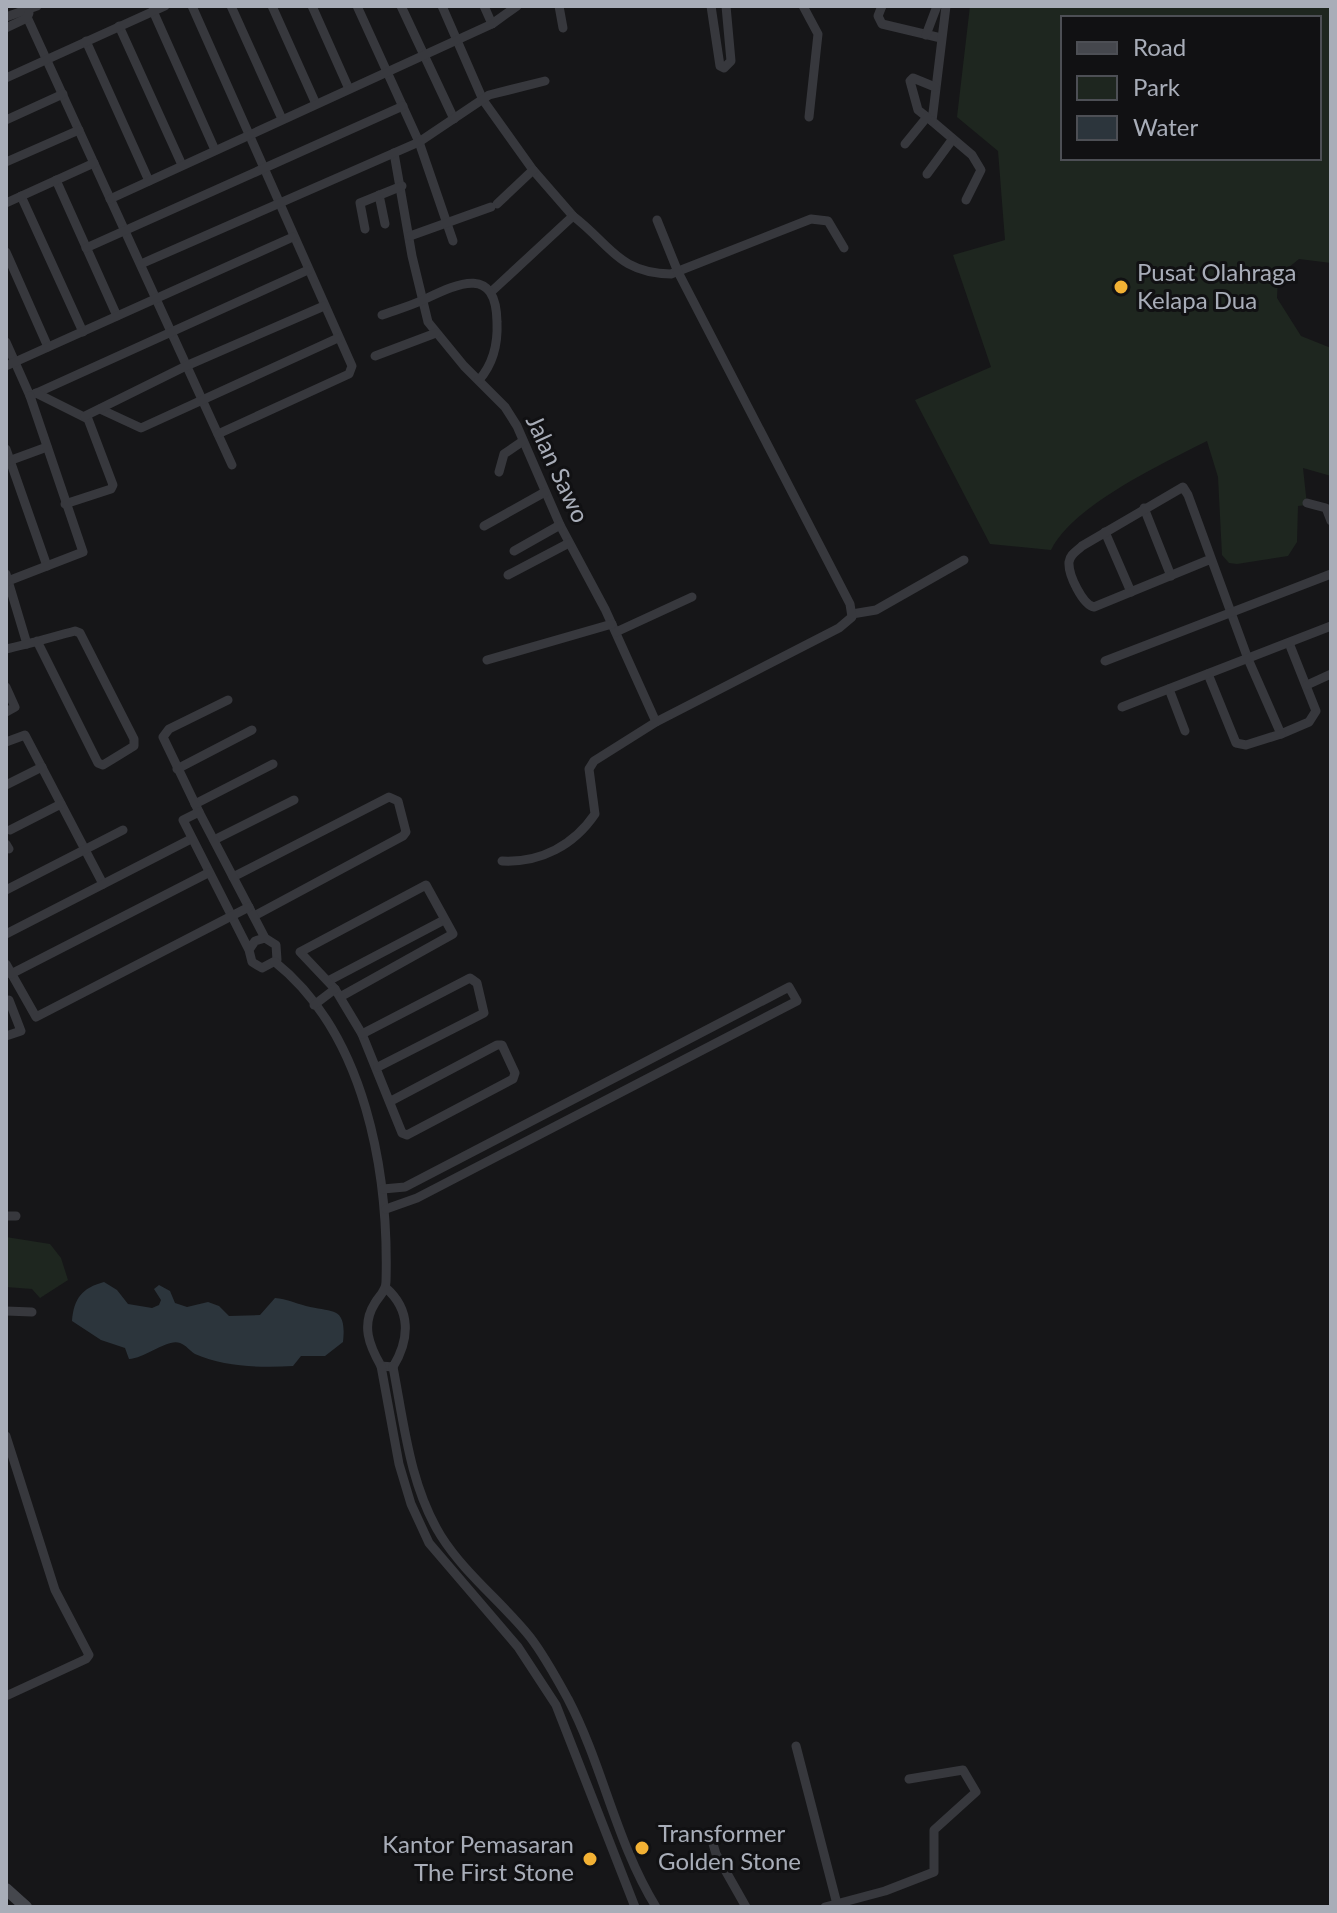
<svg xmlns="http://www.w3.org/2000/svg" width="1337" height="1913" viewBox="0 0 1337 1913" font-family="Lato,sans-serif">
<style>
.green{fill:#1e261f;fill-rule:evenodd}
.water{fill:#2c353c}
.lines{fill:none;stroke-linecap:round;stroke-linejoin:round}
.street{stroke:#37383d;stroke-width:9}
.secondary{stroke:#45474d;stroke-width:12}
.poi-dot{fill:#f2b134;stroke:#111113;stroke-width:3}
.labels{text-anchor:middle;stroke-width:6;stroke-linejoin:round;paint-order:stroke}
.poi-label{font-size:24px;fill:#a8adb8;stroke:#111113;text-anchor:start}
.street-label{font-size:24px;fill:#a8adb8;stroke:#111113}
</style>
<rect width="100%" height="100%" fill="#161618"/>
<g class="green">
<path d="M970 6H1331V263L1299 259 1278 276 1277 298 1301 336 1331 348V476L1303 468 1307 505 1298 506 1297 542 1288 556 1237 564 1229 563 1222 555 1218 477 1207 441C1162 464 1073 505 1051 550L990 544 915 400 991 367 953 255 1005 240 998 151 957 117ZM1063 18H1319V158H1063Z"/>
<path d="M6 1237 50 1244 61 1258 68 1280 40 1298 32 1289 6 1287Z"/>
</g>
<path class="water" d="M104 1282 117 1290 128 1304 152 1308 159 1305 161 1300 154 1289 159 1285 170 1291 175 1303 187 1307 208 1302 219 1306 229 1316 260 1315 275 1298C287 1299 295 1303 306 1306 332 1313 347 1305 343 1342L325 1356H301L293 1366C262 1368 224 1367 195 1354 190 1351 186 1345 180 1343 168 1338 146 1358 129 1359L125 1348 101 1340 72 1321C74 1298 82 1288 104 1282Z"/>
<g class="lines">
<g class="street">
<path d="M22 6 232 465"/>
<path d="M192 6 352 366 349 374 218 434"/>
<path d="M231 6 282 119"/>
<path d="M272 6 316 104"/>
<path d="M312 6 349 89"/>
<path d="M357 6 419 142 453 241"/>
<path d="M401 6 454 119"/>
<path d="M442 6 483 100 533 170 573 216 491 292"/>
<path d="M484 6 492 24"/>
<path d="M559 6 563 28"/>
<path d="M711 6 720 66 724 68 731 61 726 6"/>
<path d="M803 6 818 34 809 117"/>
<path d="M882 6 878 16 882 24 941 38"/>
<path d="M946 6 932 121 972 155 981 170 966 200"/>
<path d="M153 11 215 150"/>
<path d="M6 17 37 6"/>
<path d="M119 26 182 165"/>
<path d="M6 28 27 18 29 13"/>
<path d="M926 35 937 6"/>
<path d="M86 41 149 181"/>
<path d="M6 78 165 6"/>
<path d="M6 120 63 94"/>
<path d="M932 121 918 110 910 81 913 78 935 87"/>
<path d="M905 144 927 117"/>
<path d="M394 153 412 256 428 322 464 366 505 407 517 426 560 525 605 609 656 722"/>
<path d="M6 162 79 130"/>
<path d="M927 174 952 140"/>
<path d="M56 180 117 316"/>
<path d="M379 195 385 224"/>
<path d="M21 196 83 332"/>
<path d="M110 199 492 24 517 6"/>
<path d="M6 203 94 163"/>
<path d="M497 204 533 170"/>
<path d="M573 216C611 245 618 273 671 274L811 219 828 221 844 248"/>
<path d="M365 229 360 203 402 186"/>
<path d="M410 236 491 207"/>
<path d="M86 248 403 106"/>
<path d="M6 252 48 347"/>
<path d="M141 264 419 142 489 95 545 81"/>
<path d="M382 315C396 310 410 306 423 300 457 284 496 264 497 322 498 344 494 363 479 380"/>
<path d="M6 342 30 396 308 270"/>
<path d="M375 356 436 333"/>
<path d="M6 366 293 237"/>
<path d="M36 393 88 419 113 485 111 489 65 504"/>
<path d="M100 409 141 428 338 338"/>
<path d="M85 416 186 366 324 306"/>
<path d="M6 449 47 566"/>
<path d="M6 462 47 447"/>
<path d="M499 472 504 454 523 441"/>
<path d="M1307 503 1326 508 1331 521"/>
<path d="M1144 508 1171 576"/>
<path d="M484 526 545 492"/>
<path d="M1105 532 1131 592"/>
<path d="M514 551 560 525"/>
<path d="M1211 559 1094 607C1083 605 1068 575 1069 562 1070 554 1077 551 1082 546L1183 487 1188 495 1248 659 1281 734 1309 722 1316 711 1289 643"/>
<path d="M6 574 27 644"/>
<path d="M508 575 569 543"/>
<path d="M8 581 83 552 30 396"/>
<path d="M852 614 876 610 964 560"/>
<path d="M616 632 692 597"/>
<path d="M6 649C29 644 52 637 75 631L80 633 134 739V746L103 765 98 763 37 641"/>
<path d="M487 660 612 624"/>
<path d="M1105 661 1331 574"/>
<path d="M1208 674 1236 743 1246 745 1281 734"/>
<path d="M1307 685 1331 674"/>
<path d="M6 687 15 707 6 712"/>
<path d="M1169 689 1185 731"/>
<path d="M1122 707 1331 626"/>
<path d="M6 742 25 735 103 884"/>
<path d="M177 769 252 730"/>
<path d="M6 785 42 767"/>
<path d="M195 804 273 764"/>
<path d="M199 812 163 737 169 729 228 700"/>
<path d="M10 830 61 804"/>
<path d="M214 840 294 800"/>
<path d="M6 844 9 849"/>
<path d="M502 861C541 863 574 845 595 814L589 769 594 761 656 722 839 628 852 617 850 604 678 272 657 220"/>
<path d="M233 877 389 797 398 801 406 832 403 836 254 916"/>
<path d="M6 890 123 830"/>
<path d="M6 934 191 839"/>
<path d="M249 950 183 820 199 812 265 938 276 945 277 960 262 968 252 962 249 950 255 941 265 938"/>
<path d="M275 962C366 1035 389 1173 386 1282 386 1291 379 1296 375 1303 361 1325 369 1345 381 1366L393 1367C410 1339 411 1310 386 1288"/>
<path d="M6 964 36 1017 249 907"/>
<path d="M11 974 208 873"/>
<path d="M328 981 444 920"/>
<path d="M340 997 453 934 426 885 300 952 335 989 362 1034 402 1133 407 1135 513 1079 515 1073 502 1045H497L391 1101"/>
<path d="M314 1005 335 989"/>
<path d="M362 1034 470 978 477 983 484 1013 378 1067"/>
<path d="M6 1036 21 1031 9 1000"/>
<path d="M383 1189 405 1187 789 987 797 1001 417 1198 386 1209"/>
<path d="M6 1216H16"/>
<path d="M6 1311 32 1312"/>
<path d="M381 1366 399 1464 411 1504 429 1543 518 1647 556 1705 635 1907"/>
<path d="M393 1367C404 1424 410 1486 441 1536 465 1574 502 1602 530 1637 544 1655 557 1679 568 1699 603 1766 616 1842 656 1907"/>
<path d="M6 1436 55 1590 89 1655 86 1659 6 1696"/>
<path d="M796 1746 837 1904"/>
<path d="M711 1837 716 1854 746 1907"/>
<path d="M825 1907 885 1891 934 1872V1830L976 1792 963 1770 909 1779"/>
</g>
<path class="secondary" d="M6 1889 26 1907"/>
</g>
<g class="poi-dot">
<circle cx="1121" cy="287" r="8"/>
<circle cx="642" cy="1848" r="8"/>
<circle cx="590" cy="1859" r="8"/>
</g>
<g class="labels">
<g class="poi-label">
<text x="1137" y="281">Pusat Olahraga<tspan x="1137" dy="28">Kelapa Dua</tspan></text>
<text x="658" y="1842">Transformer<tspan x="658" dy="28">Golden Stone</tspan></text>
<text x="574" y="1853" text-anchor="end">Kantor Pemasaran<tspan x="574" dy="28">The First Stone</tspan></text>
</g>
<g class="street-label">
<text transform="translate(557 469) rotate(65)" y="8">Jalan Sawo</text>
</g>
</g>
<rect width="1337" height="1913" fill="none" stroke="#a8adb8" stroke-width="16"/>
<rect x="1061" y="16" width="260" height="144" fill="#111113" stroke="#4d4f55" stroke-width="2"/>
<rect x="1077" y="42" width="40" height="12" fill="#45474d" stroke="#4d4f55" stroke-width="2"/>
<text x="1133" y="56" font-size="24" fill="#a8adb8">Road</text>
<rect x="1077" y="76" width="40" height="24" fill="#1e261f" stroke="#4d4f55" stroke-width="2"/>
<text x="1133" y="96" font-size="24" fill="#a8adb8">Park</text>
<rect x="1077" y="116" width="40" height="24" fill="#2c353c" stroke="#4d4f55" stroke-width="2"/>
<text x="1133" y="136" font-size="24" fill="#a8adb8">Water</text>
</svg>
